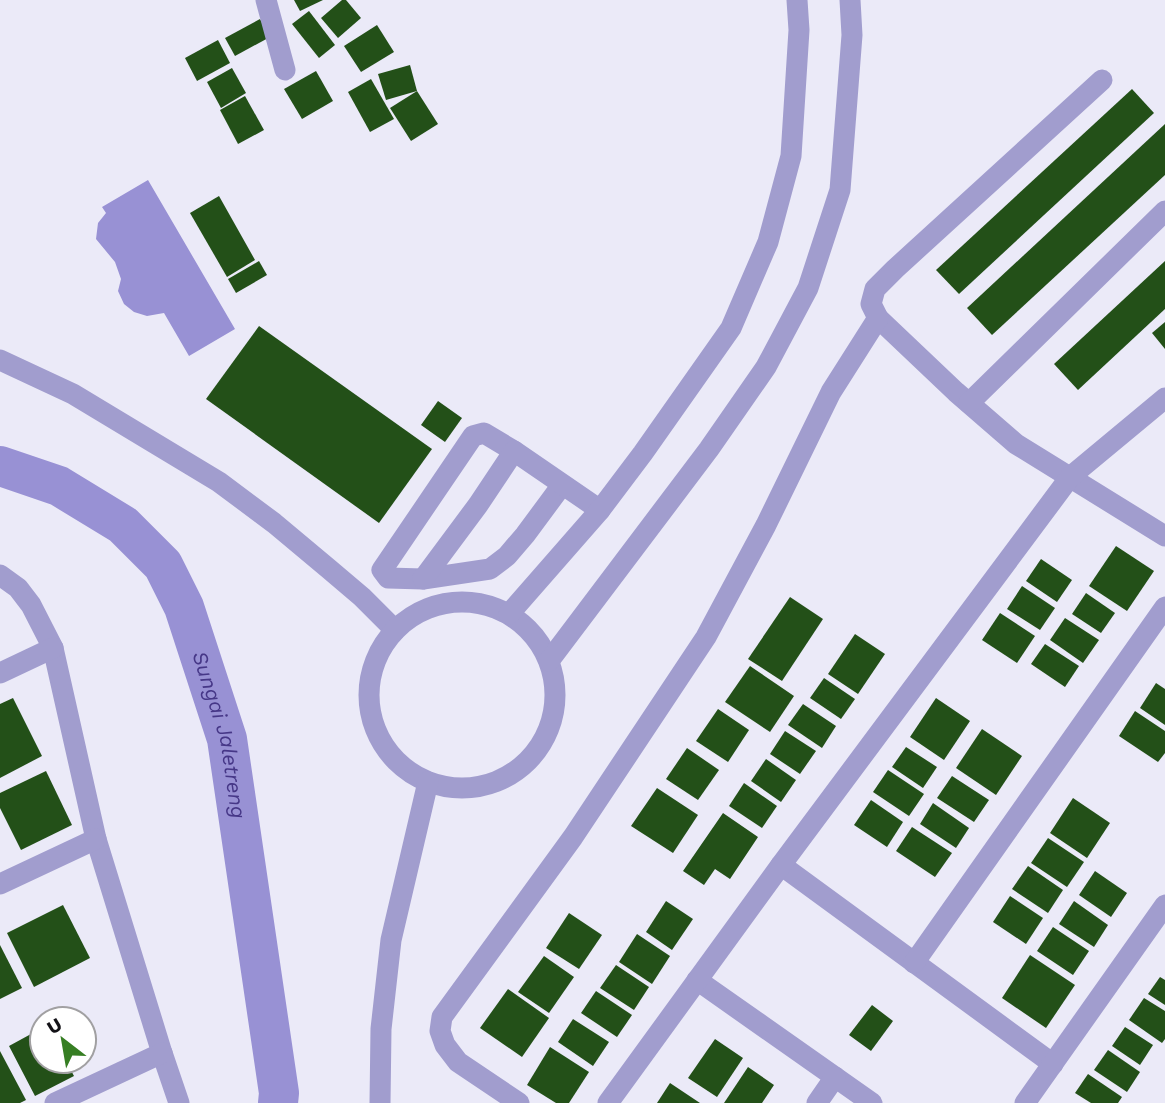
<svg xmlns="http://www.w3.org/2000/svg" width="1165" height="1103" viewBox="0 0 1165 1103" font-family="'Work Sans',sans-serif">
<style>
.water{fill:#9891d4}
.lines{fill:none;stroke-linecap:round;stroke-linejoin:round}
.river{stroke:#9891d4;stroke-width:40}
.building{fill:#235018}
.street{stroke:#a19dce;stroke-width:21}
.labels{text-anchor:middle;stroke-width:7;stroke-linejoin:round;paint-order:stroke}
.water-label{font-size:21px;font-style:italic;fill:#463787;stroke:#fff}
</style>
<rect width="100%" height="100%" fill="#ebeaf8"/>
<path class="water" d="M148 180 235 329 189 356 164 313 147 316 134 312 124 304 118 291 121 279 115 262 96 239 98 223 106 213 102 207Z"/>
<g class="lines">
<path class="river" id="s1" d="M0 466 59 486 123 525 163 565 184 607 227 739 279 1093 278 1103"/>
</g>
<g class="building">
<path d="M294 0H323L300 11Z"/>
<path d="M342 0H346L361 18 338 38 321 18Z"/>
<path d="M309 11 335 45 319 58 292 24Z"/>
<path d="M260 19 270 37 235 56 225 38Z"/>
<path d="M377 25 394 52 361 72 344 46Z"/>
<path d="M218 40 230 63 197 81 185 58Z"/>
<path d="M410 65 417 91 386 100 378 74Z"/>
<path d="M232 68 246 93 221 108 207 82Z"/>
<path d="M316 71 333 101 302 119 284 89Z"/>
<path d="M371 79 394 119 370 132 348 92Z"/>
<path d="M1132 89 1154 113 959 294 936 270Z"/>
<path d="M417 91 438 124 411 141 390 108Z"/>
<path d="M245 96 264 130 238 144 220 110Z"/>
<path d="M1165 124V175L992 335 967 308Z"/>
<path d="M219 196 255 260 227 277 190 213Z"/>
<path d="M259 261 267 275 236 293 228 279Z"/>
<path d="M1165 261V309L1078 390 1054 364Z"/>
<path d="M1165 322V349L1152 333Z"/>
<path d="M259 326 432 449 379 523 206 399Z"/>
<path d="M438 401 462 418 445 442 421 425Z"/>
<path d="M1116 546 1154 571 1127 611 1089 586Z"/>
<path d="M1041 559 1072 580 1057 602 1026 581Z"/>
<path d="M1022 586 1055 608 1040 630 1007 609Z"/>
<path d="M1086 593 1115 613 1101 633 1072 614Z"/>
<path d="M790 597 823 619 782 681 748 659Z"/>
<path d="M1000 613 1035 636 1017 663 982 640Z"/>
<path d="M1065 618 1099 640 1083 663 1050 640Z"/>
<path d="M855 634 885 654 858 694 828 674Z"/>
<path d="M1045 644 1079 666 1065 687 1031 664Z"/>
<path d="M750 666 794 696 770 732 725 702Z"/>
<path d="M824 678 855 699 841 719 810 698Z"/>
<path d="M1156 683 1165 689V725L1140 708Z"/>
<path d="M13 698 42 756 0 778V704Z"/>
<path d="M936 698 970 721 944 760 910 737Z"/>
<path d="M803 704 836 726 822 748 788 725Z"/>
<path d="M718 709 749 730 728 762 696 741Z"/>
<path d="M1135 711 1165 731V753L1158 762 1119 736Z"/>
<path d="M982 729 1022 756 996 795 956 768Z"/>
<path d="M785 731 816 751 800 774 770 754Z"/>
<path d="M906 747 937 767 923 788 892 767Z"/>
<path d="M687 748 719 770 698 800 666 779Z"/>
<path d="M766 759 796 780 781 802 751 781Z"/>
<path d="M888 770 924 794 909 816 873 792Z"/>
<path d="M46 771 72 825 21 850 0 808V793Z"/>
<path d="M952 776 989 800 974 822 937 798Z"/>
<path d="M744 783 777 806 762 828 729 806Z"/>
<path d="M657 788 698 815 673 853 631 826Z"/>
<path d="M1073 798 1110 823 1087 858 1050 833Z"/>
<path d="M871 800 903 822 887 847 854 825Z"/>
<path d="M933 803 969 828 956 848 920 824Z"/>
<path d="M723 813 758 837 730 879 715 869 704 885 683 871Z"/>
<path d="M912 827 952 853 935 877 896 851Z"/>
<path d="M1048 838 1084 862 1067 887 1031 863Z"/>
<path d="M1028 866 1063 890 1048 913 1012 889Z"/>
<path d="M1095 871 1127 893 1111 917 1079 895Z"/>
<path d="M1010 896 1043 918 1026 944 993 922Z"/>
<path d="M666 901 693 919 672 950 646 932Z"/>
<path d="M1074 901 1108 925 1094 947 1059 924Z"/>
<path d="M63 905 90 958 34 987 7 933Z"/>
<path d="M569 913 602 935 579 969 546 948Z"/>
<path d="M1053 927 1089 951 1073 975 1037 951Z"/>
<path d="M637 934 670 956 652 984 619 962Z"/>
<path d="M0 945 22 988 0 999Z"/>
<path d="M1030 955 1075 985 1046 1028 1002 998Z"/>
<path d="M544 956 574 977 549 1013 518 992Z"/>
<path d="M616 965 649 987 634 1010 600 988Z"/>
<path d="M1160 977 1165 980V1005L1148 994Z"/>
<path d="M508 989 549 1018 522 1057 480 1028Z"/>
<path d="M596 991 632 1015 617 1037 581 1013Z"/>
<path d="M1144 998 1165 1011V1039L1162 1043 1129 1020Z"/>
<path d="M872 1005 893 1021 871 1051 849 1035Z"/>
<path d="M573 1019 609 1042 593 1066 558 1042Z"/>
<path d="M1125 1027 1153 1045 1140 1065 1112 1046Z"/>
<path d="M42 1028V1061H66L74 1076 35 1096 9 1046Z"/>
<path d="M715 1039 743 1058 717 1097 688 1078Z"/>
<path d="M550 1047 589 1072 569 1103H556L527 1085Z"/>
<path d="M1108 1050 1140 1072 1127 1092 1094 1070Z"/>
<path d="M0 1051 26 1100 20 1103H0Z"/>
<path d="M748 1067 774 1085 762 1103H724Z"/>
<path d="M1088 1074 1122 1097 1118 1103H1091L1075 1093Z"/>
<path d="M670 1083 700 1103H657Z"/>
</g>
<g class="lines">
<g class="street">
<path d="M266 0 285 70"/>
<path d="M878 318 956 392 1016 444 1165 536"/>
<path d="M0 360 73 394 219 482 274 523 329 569 362 597 395 630"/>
<path d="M969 403 1165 211"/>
<path d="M514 451 484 433 473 436 382 570 388 578 423 579 490 569 507 556 525 535 562 485"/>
<path d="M0 575 18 588 31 605 53 648 96 839 162 1053 179 1103"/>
<path d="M423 579 478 505 514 451 600 510"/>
<circle cx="462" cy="695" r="93"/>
<path d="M509 614 600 510 643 453 731 328 768 242 791 156 799 30 797 0"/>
<path d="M549 661 709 449 766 367 808 288 840 190 852 35 850 0"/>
<path d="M0 673 53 648"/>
<path d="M781 865 1053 1064"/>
<path d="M0 884 96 839"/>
<path d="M914 963 1165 607"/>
<path d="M697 980 872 1103"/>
<path d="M55 1103 162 1053"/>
<path d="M380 1103 381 1029 391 940 428 782"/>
<path d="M519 1103 458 1062 445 1045 440 1031 442 1017 573 837 706 637 766 525 831 392 878 318 871 304 875 289 895 269 1102 80"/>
<path d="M608 1103 781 865 1070 477 1165 398"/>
<path d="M817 1103 835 1077"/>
<path d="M1025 1103 1165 905"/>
</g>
</g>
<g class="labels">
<g class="water-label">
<text dy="7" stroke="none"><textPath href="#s1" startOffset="374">Sungai Jaletreng</textPath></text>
</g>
</g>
<g transform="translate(63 1040) rotate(329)"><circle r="33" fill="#ffffff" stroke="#a1a0a2" stroke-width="2"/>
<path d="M0-5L12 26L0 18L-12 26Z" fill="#367e23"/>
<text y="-10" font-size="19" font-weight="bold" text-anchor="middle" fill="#131217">U</text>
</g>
</svg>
